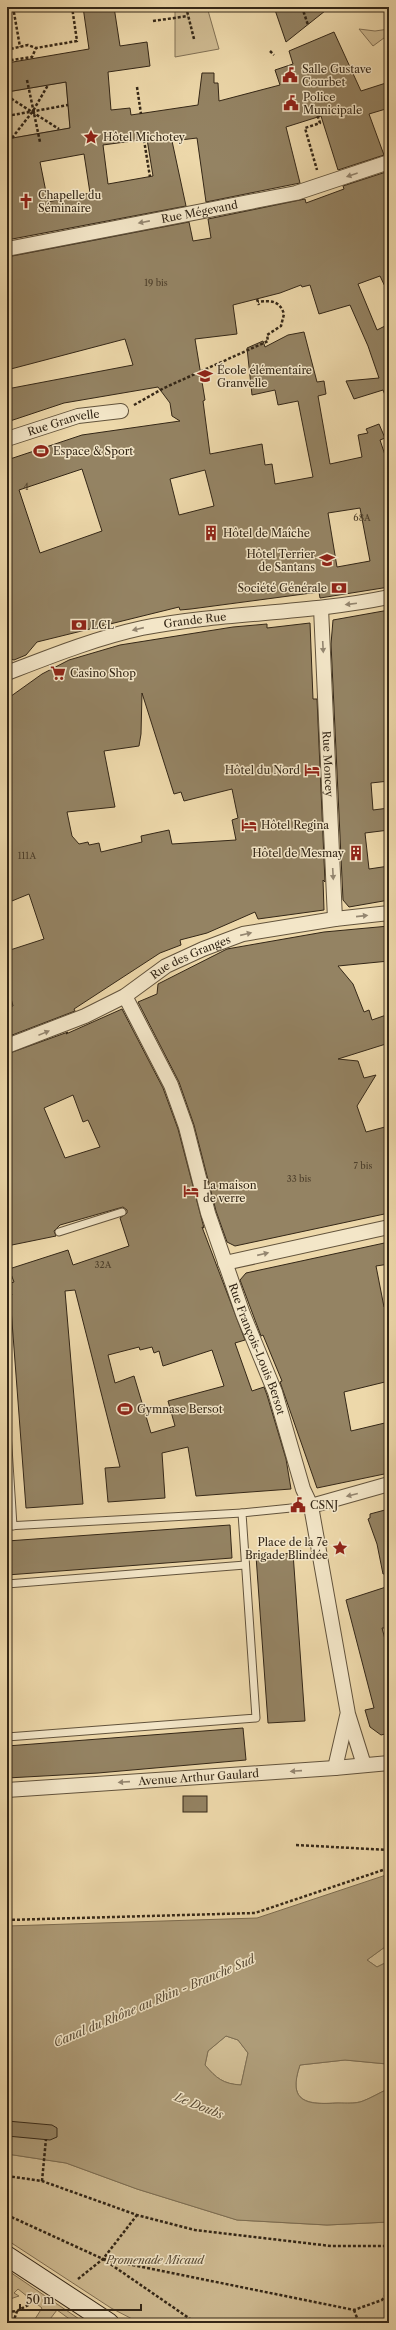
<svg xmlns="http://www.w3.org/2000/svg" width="396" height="2330" viewBox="0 0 396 2330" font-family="'Libre Caslon Text',serif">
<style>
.green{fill:#ceba91;stroke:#817054}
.water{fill:#ae9c78;stroke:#7d6d51;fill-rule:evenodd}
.building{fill:#948363;stroke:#342717;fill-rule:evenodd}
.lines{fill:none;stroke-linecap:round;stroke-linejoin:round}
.lane-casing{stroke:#62533c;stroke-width:9}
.street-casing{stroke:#62533c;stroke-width:16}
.secondary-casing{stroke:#342717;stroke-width:21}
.path{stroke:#342717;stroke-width:2.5;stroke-dasharray:3 2;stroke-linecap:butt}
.lane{stroke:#f3e6c8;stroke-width:7}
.street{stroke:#f3e6c8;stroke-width:14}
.secondary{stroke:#f3e6c8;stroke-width:19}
.oneway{fill:#948670}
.labels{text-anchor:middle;stroke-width:3;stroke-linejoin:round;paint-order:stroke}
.number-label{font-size:9px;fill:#4c3e2a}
.poi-label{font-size:11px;fill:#342717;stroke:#f3e6c8;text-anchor:start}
.street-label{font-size:11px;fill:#342717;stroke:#f3e6c8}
.park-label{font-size:11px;font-style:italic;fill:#5a4c36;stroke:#f3e6c8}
.water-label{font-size:12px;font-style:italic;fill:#594a34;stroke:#f3e6c8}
</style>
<rect width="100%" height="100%" fill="#edd8aa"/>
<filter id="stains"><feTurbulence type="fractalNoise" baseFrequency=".005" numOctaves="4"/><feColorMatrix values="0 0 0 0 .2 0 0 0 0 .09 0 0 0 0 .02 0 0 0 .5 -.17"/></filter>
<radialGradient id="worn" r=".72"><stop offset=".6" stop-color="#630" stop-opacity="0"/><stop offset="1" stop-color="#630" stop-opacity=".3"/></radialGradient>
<g class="green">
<path d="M175 7H207L219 49 175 57Z"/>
<path d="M359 29 375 31 389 29V36L388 35 373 46Z"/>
<path d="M66 82 70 128 7 139V92Z"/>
<path d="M389 1944V1961L377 1967 367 1960Z"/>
<path d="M226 2036 238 2040 248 2053 241 2085C223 2084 216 2078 205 2065L208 2051Z"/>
<path d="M345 2060 387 2064 389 2073 388 2089C379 2093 371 2098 363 2101 355 2104 343 2103 335 2103 304 2105 288 2100 300 2065Z"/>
<path d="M7 2154 66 2163 137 2189 237 2220 327 2225 389 2222V2323H140L111 2308 7 2240Z"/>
<path d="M7 2270 85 2323H75L57 2310 47 2323H28L35 2319 42 2308 18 2289 14 2293 19 2296 7 2300Z"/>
</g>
<path class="water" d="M389 1874V1944L367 1960 377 1967 389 1961V2073L387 2064 345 2060 300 2065C287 2103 307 2105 338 2103 346 2103 356 2104 363 2101 371 2098 379 2093 388 2089L389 2081V2222L327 2225 237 2220 137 2189 66 2163 7 2154V1926L257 1918ZM226 2036 238 2040 248 2053 241 2085C223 2084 216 2078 205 2065L208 2051Z"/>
<g class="building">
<path d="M83 7H114L120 46 147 42 150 66 108 72 111 110 130 108 131 115 198 105 202 73H214V83H218L219 101 280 85 275 70 293 64 289 51 334 32 361 91 389 82V108L369 114 384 155 338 170 321 116 286 127 300 183 206 202 197 138 172 141 186 206 7 240V139L70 128 66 82 7 92V63L89 49ZM147 139 153 176 108 184 103 145ZM84 154 90 193 48 202 40 162Z"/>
<path d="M274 7H330L286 42Z"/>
<path d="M389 171V295L380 276 358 284 377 330 389 324V400H387L383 390 354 399 346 381 379 378 368 346 350 305 319 314 310 285 302 287 301 285 280 293 233 305 237 334 195 339 205 400 203 401 210 454 262 444 265 465 272 464 275 484 313 477 298 401 278 405 275 390 252 395 247 348 263 341 265 347 288 335 304 332 317 382 324 381 326 394 318 396 330 464 362 457 358 435 368 433 366 429 379 424 385 438 380 440 389 467V587L320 598 319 592 191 609 180 610 179 607 37 642 26 655 14 660 7 658V460L82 435 180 421 172 416 170 403 158 387 64 403 7 422V389L133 365 125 339 7 370V257L189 222 193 241 211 238 208 219 305 199 306 203 344 189 343 186ZM82 469 102 531 40 553 19 490ZM205 470 214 506 179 515 170 479ZM360 508 370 561 337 567 328 513Z"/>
<path d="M389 610V781L371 783 373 810 389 808V830L365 833 369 869 389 866V900L349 907 343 900 331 644 333 620Z"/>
<path d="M310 623 313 699H317L325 882 323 880 324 910 258 919 255 912 207 933 180 940 181 945 160 953 74 1009 75 1011 7 1037V1007L13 1006 7 983V951L44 939 29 894 7 903V699L42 674 69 660 120 645 233 627 267 624V628ZM142 693 174 794 181 792 184 801 232 789 238 818 232 820 236 840 172 844 169 830 141 836 142 842 101 852 99 843 89 845 88 842 79 844 72 836 67 812 115 807 104 751 139 746 141 734Z"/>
<path d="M389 926V961L338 966 353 984 364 1012 369 1010 372 1020 389 1014V1043L338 1059 358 1061 364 1078 376 1075 357 1106 366 1132 385 1127 389 1137V1213L235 1246 227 1242 216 1211 194 1125 179 1082 138 1002 157 994 158 984 227 949 324 932Z"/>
<path d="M122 1009 163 1088 178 1129 204 1228 202 1227 245 1340 235 1343 252 1391 264 1387 267 1395 286 1459 291 1489 196 1496 188 1447 162 1453 165 1498 108 1502 105 1468 120 1467 75 1290 65 1291 83 1504 26 1508 10 1295H12L8 1284 14 1282 9 1269 68 1250 73 1265 129 1246 120 1218 127 1213V1210L123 1207 60 1225 54 1231 56 1236 7 1246V1054L68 1032 66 1034ZM73 1095 83 1122 88 1120 100 1147 65 1158 44 1108ZM139 1347 140 1350 152 1347 154 1353 159 1351 163 1366 212 1350 224 1386 168 1401 175 1426 151 1433 134 1376 115 1383 108 1355Z"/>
<path d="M389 1242V1264L376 1266 384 1307 389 1306V1381L344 1392 351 1431 389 1422V1473L317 1488 280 1382 282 1381 263 1335 261 1336 240 1280 246 1273Z"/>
<path d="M385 1510H389V1573L383 1574 377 1544 368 1519 370 1518V1514Z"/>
<path d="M230 1525 232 1558 7 1575V1541Z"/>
<path d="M293 1553 305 1721 268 1723 256 1556Z"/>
<path d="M389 1586V1628H382L389 1654V1733L381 1735 370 1727 365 1710 374 1708 346 1600Z"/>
<path d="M243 1728 246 1760 98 1773 7 1778V1746Z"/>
<rect x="183" y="1796" width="24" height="16"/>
<path d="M7 2121 52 2125 57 2128V2137L50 2140 7 2136Z"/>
</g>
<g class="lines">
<g class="lane-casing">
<g id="lane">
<path d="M59 1232 122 1212"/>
<path d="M7 1432 13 1526"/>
<path d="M7 1526 242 1513"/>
<path d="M7 1584 245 1565"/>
<path d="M7 1737 256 1718 242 1513 311 1506"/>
</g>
</g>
<g class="street-casing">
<g id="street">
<path id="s1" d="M7 249 296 193 389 162"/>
<path id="s2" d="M7 439 78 416 121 411"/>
<path id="s3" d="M321 608 335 919"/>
<path id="s4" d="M7 673C51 656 96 638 142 628 224 612 308 614 389 597"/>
<path id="s5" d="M125 996 171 1085 186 1127 208 1213 243 1314 275 1392 303 1489 311 1506 348 1714 364 1765"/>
<path id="s6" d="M7 1046 85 1016 125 996 166 966 203 949 243 934 335 919 389 913"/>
<path d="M225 1263 389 1227"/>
<path d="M311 1506 389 1484"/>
<path d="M335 1768 347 1716"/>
<path id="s7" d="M7 1790 335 1768 389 1763"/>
</g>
</g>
<g class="secondary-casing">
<path id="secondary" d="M7 2256 109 2323"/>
</g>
<g class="path">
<path d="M13 7 20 47"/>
<path d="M186 7 194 39"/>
<path d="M302 7 308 25"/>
<path d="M153 21 188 16"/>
<path d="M270 51 274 55"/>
<path d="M7 52 10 49 28 45 36 48 77 41 72 7"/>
<path d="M7 56 12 60 32 57 36 48"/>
<path d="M27 80 40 142"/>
<path d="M137 87 141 114"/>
<path d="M7 96 59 129"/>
<path d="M316 111 320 123 305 128 317 170"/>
<path d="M7 116 68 105"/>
<path d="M12 138 33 111 48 85"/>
<path d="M144 140 150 177"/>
<path d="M257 299 259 305"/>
<path d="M134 405 164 388 268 341 267 335 281 326 284 314C280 301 271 300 258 302"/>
<path d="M296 1845 389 1850"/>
<path d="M7 1920 255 1913 389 1868"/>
<path d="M7 2176 42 2181 137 2215 195 2230 331 2246H389"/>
<path d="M42 2181 46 2139"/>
<path d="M7 2215 103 2259 196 2323"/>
<path d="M103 2259 354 2310 382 2300 389 2291"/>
<path d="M78 2279 103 2259 137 2215"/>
<path d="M354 2310 359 2323"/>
<path d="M7 2312 17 2311 30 2304"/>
<path d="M13 2323 17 2311"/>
</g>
<use href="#lane" class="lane"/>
<use href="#street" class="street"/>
<use href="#secondary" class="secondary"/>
</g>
<defs><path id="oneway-solid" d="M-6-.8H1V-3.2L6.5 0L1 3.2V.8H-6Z"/></defs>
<g class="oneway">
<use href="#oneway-solid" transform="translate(352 175) rotate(161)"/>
<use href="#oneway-solid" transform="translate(144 222) rotate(169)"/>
<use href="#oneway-solid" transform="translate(351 604) rotate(173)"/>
<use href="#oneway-solid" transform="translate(138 629) rotate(167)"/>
<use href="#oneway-solid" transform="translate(323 647) rotate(87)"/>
<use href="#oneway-solid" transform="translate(333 874) rotate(87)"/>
<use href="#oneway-solid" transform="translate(362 916) rotate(-6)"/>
<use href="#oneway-solid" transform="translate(246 934) rotate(-13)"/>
<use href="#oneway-solid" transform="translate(44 1033) rotate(-22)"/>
<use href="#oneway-solid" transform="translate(263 1254) rotate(-13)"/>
<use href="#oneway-solid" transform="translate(352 1495) rotate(166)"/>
<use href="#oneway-solid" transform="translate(296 1771) rotate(176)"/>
<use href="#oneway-solid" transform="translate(124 1782) rotate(176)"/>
</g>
<defs>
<g id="civic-bare" transform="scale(1.2)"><path d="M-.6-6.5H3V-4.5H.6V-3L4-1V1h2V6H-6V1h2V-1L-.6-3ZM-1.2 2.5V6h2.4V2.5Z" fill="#8f2418" stroke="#f3e6c8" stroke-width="2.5" paint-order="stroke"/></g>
<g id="sight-bare" transform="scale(1.2)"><path d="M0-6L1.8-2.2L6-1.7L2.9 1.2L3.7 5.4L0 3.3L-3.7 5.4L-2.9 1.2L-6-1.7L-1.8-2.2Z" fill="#8f2418" stroke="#f3e6c8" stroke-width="2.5" paint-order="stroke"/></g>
<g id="church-bare" transform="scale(1.2)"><path d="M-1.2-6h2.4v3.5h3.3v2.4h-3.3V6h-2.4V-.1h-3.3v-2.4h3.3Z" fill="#8f2418" stroke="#f3e6c8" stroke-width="2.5" paint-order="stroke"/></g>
<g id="school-bare" transform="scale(1.2)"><path d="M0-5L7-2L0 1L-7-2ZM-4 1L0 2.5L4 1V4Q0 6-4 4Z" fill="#8f2418" stroke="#f3e6c8" stroke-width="2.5" paint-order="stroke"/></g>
<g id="stadium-bare" transform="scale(1.2)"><path d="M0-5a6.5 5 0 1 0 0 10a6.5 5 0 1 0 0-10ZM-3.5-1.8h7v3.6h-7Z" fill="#8f2418" stroke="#f3e6c8" stroke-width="2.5" paint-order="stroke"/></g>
<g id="building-bare" transform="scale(1.2)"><path d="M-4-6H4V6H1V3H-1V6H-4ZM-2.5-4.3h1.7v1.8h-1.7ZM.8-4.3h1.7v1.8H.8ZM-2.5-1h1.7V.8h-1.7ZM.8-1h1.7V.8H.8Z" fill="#8f2418" stroke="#f3e6c8" stroke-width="2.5" paint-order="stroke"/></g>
<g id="bank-bare" transform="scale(1.2)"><path d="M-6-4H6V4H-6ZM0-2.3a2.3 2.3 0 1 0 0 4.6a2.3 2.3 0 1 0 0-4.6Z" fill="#8f2418" stroke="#f3e6c8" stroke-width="2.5" paint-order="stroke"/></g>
<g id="supermarket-bare" transform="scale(1.2)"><path d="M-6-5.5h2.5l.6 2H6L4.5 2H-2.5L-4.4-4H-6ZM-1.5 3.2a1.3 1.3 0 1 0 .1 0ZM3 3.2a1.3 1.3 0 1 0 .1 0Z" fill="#8f2418" stroke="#f3e6c8" stroke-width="2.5" paint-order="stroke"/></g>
<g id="hotel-bare" transform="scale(1.2)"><path d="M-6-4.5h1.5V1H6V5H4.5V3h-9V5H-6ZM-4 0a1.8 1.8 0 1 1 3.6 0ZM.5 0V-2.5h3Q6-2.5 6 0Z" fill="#8f2418" stroke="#f3e6c8" stroke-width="2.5" paint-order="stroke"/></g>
</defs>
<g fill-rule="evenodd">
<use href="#civic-bare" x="290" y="75"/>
<use href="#civic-bare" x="291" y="103"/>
<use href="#sight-bare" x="91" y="137"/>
<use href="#church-bare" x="26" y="201"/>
<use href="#school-bare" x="205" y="376"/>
<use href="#stadium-bare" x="41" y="451"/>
<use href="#building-bare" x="211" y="533"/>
<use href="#school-bare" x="327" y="560"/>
<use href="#bank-bare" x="339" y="588"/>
<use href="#bank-bare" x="79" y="625"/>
<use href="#supermarket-bare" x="58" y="673"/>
<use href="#hotel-bare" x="312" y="770"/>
<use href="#hotel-bare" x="249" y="825"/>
<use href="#building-bare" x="356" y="853"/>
<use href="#hotel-bare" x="191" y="1191"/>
<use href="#stadium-bare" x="125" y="1409"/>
<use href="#civic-bare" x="298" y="1505"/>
<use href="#sight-bare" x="340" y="1548"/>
</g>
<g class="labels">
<g class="number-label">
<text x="156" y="286">19 bis</text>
<text x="26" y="490">4</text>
<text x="362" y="521">68A</text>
<text x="27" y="859">111A</text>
<text x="363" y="1169">7 bis</text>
<text x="299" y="1182">33 bis</text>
<text x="103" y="1268">32A</text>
</g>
<g class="poi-label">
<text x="302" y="73">Salle Gustave<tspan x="302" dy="13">Courbet</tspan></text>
<text x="303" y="101">Police<tspan x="303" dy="13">Municipale</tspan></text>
<text x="103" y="141">Hôtel Michotey</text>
<text x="38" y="199">Chapelle du<tspan x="38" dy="13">Séminaire</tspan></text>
<text x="217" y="374">École élémentaire<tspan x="217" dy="13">Granvelle</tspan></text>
<text x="53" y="455">Espace &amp; Sport</text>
<text x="223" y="537">Hôtel de Maîche</text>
<text x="315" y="558" text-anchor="end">Hôtel Terrier<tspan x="315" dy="13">de Santans</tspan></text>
<text x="327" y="592" text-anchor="end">Société Générale</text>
<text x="91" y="629">LCL</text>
<text x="70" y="677">Casino Shop</text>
<text x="300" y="774" text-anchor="end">Hôtel du Nord</text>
<text x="261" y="829">Hôtel Regina</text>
<text x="344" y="857" text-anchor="end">Hôtel de Mesmay</text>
<text x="203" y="1189">La maison<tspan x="203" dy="13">de verre</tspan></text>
<text x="137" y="1413">Gymnase Bersot</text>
<text x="310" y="1509">CSNJ</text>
<text x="328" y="1546" text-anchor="end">Place de la 7e<tspan x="328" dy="13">Brigade Blindée</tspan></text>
</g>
<g class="street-label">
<text dy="4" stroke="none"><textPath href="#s1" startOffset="196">Rue Mégevand</textPath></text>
<text dy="4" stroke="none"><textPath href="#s2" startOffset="59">Rue Granvelle</textPath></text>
<text dy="4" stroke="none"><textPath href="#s4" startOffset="196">Grande Rue</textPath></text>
<text dy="4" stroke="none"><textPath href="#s3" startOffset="156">Rue Moncey</textPath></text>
<text dy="4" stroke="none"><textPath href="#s6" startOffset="205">Rue des Granges</textPath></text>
<text dy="4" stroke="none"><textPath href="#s5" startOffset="378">Rue François-Louis Bersot</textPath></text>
<text dy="4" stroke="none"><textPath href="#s7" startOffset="192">Avenue Arthur Gaulard</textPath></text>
</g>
<g class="park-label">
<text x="155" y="2264">Promenade Micaud</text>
</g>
<g class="water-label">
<text transform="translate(154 2001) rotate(-23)" y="4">Canal du Rhône au Rhin - Branche Sud</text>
<text transform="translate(199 2106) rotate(22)" y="4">Le Doubs</text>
</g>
</g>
<rect width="396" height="2330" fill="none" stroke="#edd8aa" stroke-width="24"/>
<rect x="8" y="8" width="380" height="2314" fill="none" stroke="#342717" stroke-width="2"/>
<rect x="12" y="12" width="372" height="2306" fill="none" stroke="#342717"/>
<path d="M20 2304v6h121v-6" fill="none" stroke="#342717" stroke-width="2"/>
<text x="26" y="2304" font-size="12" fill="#342717" stroke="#f3e6c8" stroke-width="3" paint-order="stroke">50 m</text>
<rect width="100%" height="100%" filter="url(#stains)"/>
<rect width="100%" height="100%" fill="url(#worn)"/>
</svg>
